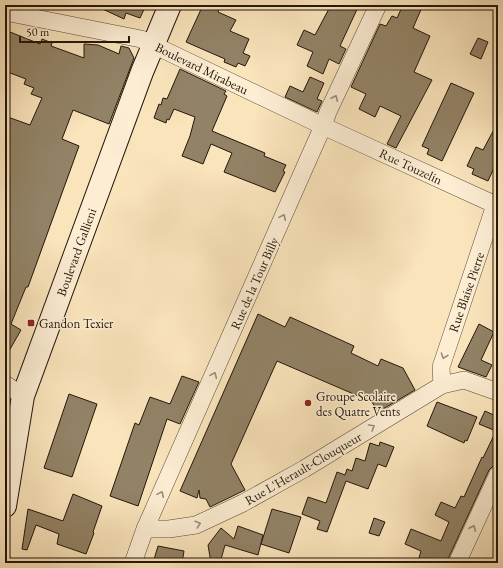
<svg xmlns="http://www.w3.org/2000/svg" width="503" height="568" viewBox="0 0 503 568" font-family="'EB Garamond',serif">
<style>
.building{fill:#928266;stroke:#221709}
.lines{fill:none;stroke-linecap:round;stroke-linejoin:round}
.street-casing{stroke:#584a36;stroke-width:18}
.secondary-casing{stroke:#221709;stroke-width:24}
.street{stroke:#fcedd3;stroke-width:17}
.secondary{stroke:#fcedd3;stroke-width:22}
.oneway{stroke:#9a8d78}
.poi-dot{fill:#8f2418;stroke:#fcedd3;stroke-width:1.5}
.labels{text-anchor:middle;stroke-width:3;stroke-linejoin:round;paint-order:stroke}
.street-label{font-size:13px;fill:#221709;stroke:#fcedd3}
.poi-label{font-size:13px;fill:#221709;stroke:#fcedd3;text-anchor:start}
</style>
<rect width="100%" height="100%" fill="#fae4bc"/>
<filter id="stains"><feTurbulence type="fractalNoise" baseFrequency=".005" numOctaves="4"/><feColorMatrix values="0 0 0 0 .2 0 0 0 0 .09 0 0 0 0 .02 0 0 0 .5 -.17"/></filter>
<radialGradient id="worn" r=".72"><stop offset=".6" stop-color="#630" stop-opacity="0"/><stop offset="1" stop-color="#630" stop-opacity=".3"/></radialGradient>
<g class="building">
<path d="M94 5H146L140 18 126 13 124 19Z"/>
<path d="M203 5H221L218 12 236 20 230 31 249 39 243 53 250 56 245 66 238 63 236 67 224 62 225 59 186 42Z"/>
<path d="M331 5H359L340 46 346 49 339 64 329 59 323 74 307 66 313 52 297 45 304 30 315 35Z"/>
<path d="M403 5H423L413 28 430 36 414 72 432 80 396 148 387 144 401 116 380 106 375 117 359 109 366 94 351 87 380 24 386 26 392 16 397 18Z"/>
<path d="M5 30 40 44 42 39 52 43 51 46 84 58V44L98 45 119 54 121 46 129 48 134 58 109 124 73 110 62 139 79 146 28 287H26L11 324 21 330 5 358V116L30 125 42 98 31 94 34 88 24 84 26 79 5 71Z"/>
<path d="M478 38 488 42 481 59 470 54Z"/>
<path d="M180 69 226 91 224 94 227 96 212 131 265 153 264 156 286 165 283 171 285 172 275 192 224 172 232 153 211 144 203 164 182 156 190 136 195 117 174 109 169 120 167 119 166 123 154 118 159 104 161 105 163 98 167 99Z"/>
<path d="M310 77 324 83 317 99 322 101 317 112 285 97 290 86 303 92Z"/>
<path d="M451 83 474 93 442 161 427 154 429 149 422 146Z"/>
<path d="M498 122V159L488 181 472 174 474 169 467 166 476 147 483 150Z"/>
<path d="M258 314 285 327 290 317 354 346 351 353 378 366 381 359 403 368 415 390 378 412 372 402 277 361 231 464 245 490 210 507 206 499 200 498 199 490 197 498 180 491Z"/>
<path d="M479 324 494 332 481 360 492 365 486 377 458 367Z"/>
<path d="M182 376 199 382 180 424 167 419 138 506 110 496 135 423 139 425 150 397 170 404Z"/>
<path d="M69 394 97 404 72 477 44 468Z"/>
<path d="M437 402 477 417 467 441 465 440 464 443 427 426Z"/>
<path d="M485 411 498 417V464L493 466 489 470 448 559 447 563H431L419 558 421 551 405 544 411 529 441 541 449 522 435 515 441 502 455 508 461 496 464 497 482 457 483 458 496 431 479 424Z"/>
<path d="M380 442 394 447 386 467 378 464 368 489 346 481 327 532 317 529 320 521 302 514 308 497 326 503 337 472 345 475 347 469 352 471 356 458 365 461 370 443 379 446Z"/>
<path d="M73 494 102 506 93 532 94 533 86 554 57 544 59 534 36 525 27 550 22 549 28 509 63 521Z"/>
<path d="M272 509 301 517 289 553 261 544Z"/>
<path d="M374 518 385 522 379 536 369 533Z"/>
<path d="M238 526 263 535 258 555 225 545 220 563H211L208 545 221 528 234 539Z"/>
<path d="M158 546 184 551 182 563H153Z"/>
</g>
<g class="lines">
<g class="street-casing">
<g id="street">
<path d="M5 12 141 39 323 126 498 206"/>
<path d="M5 384 23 396"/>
<path d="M442 385 441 367 495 205 498 200"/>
<path d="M145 529H169L196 525 243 503 304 469 442 385 464 380 498 392"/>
<path d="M133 563 145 529 323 126 328 112 378 5"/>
<path d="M457 563 498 474"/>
</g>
</g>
<g class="secondary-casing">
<path id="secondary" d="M5 506 23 396 142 72 170 5"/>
</g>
<use href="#street" class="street"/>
<use href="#secondary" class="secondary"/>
</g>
<defs><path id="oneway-chevron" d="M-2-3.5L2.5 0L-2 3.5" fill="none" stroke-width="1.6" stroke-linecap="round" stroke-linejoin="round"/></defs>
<g class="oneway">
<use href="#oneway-chevron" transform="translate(335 98) rotate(-65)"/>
<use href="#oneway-chevron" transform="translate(283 217) rotate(-66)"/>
<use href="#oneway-chevron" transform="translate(444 356) rotate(109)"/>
<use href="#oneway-chevron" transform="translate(214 375) rotate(-66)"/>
<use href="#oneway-chevron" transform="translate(372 427) rotate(-31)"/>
<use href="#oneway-chevron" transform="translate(161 494) rotate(-66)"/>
<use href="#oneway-chevron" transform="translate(198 524) rotate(-19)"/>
<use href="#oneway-chevron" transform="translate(473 528) rotate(-65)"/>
</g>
<g class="poi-dot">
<rect x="27" y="319" width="8" height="8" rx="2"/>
<circle cx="308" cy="403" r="4"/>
</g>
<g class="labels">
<g class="street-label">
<text transform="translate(202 68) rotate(26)" y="5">Boulevard Mirabeau</text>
<text transform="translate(411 166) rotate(25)" y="5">Rue Touzelin</text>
<text transform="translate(76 252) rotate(-70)" y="5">Boulevard Gallieni</text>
<text transform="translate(254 283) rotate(-66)" y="5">Rue de la Tour Billy</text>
<text transform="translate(466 292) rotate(-71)" y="5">Rue Blaise Pierre</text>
<text transform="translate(303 468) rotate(-30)" y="5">Rue L'Herault-Clouqueur</text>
</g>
<g class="poi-label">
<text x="39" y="328">Gandon Texier</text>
<text x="316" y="401">Groupe Scolaire<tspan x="316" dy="15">des Quatre Vents</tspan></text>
</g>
</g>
<rect width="503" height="568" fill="none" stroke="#fae4bc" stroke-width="20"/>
<rect x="6" y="6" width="491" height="556" fill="none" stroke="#221709" stroke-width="2"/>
<rect x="10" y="10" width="483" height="548" fill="none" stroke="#221709"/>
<path d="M20 36v6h109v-6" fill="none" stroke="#221709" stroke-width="2"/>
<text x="26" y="36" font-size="12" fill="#221709" stroke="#fcedd3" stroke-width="3" paint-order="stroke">50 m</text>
<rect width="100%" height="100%" filter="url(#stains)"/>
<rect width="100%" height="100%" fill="url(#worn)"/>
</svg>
